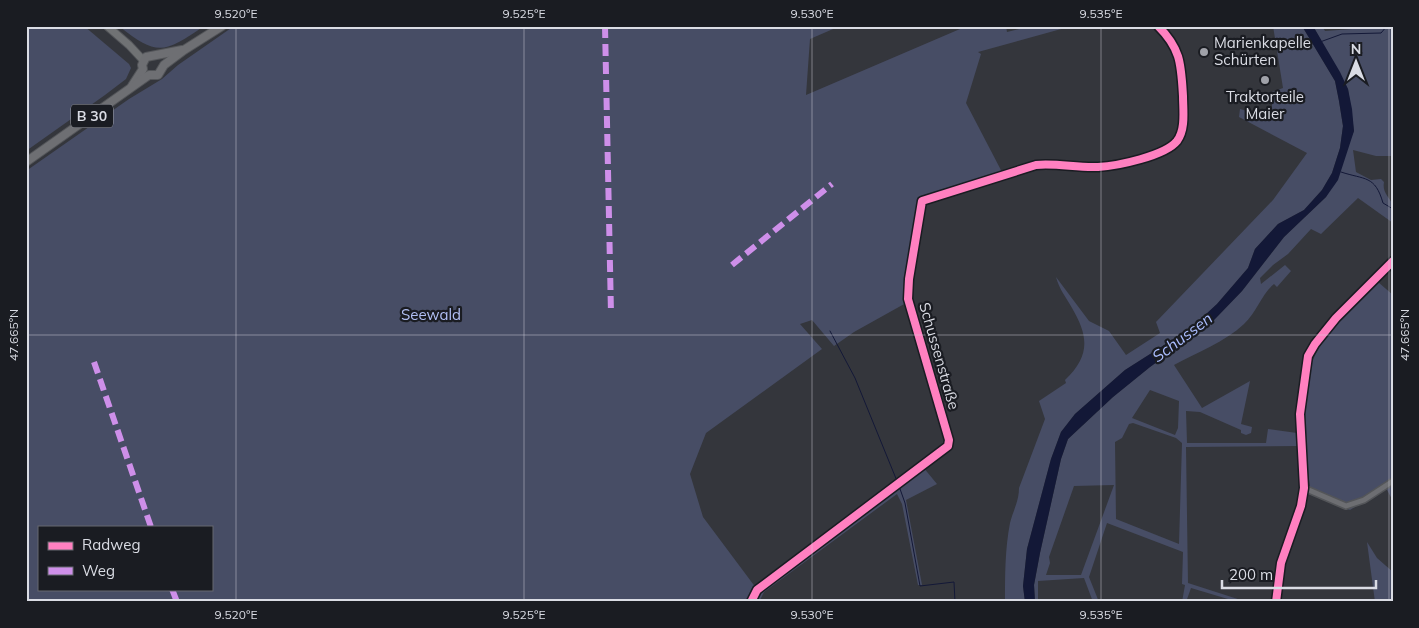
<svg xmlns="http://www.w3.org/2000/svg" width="1419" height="628" viewBox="0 0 1419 628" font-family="Mulish,sans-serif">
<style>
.green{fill:#474d65;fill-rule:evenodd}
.water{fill:#131837}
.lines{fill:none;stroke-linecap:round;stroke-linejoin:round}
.stream{stroke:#131837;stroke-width:1}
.street-casing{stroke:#535559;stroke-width:8}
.secondary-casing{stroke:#535559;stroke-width:9}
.primary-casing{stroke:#535559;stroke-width:10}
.street{stroke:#6d6e72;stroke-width:5}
.secondary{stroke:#707274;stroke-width:7}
.primary{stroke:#6e6f73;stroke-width:8}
.quiet{stroke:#ce8fe9;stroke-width:6;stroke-dasharray:12 6;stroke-linecap:butt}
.cycleway-casing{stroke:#1a1c22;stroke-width:11}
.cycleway{stroke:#ff80c0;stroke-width:8}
.ticks{fill:none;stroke:#dadce4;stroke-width:1;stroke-opacity:0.45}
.poi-dot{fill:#a0a2a9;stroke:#1a1c22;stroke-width:2}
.labels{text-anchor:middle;stroke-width:4.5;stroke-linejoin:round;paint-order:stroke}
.shield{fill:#1a1c22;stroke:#a0a2aa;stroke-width:1}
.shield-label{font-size:14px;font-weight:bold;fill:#dadce4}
.poi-label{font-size:15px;fill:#dadce4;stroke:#1a1c22;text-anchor:start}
.park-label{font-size:15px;fill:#b1bff3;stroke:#1a1c22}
.street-label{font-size:15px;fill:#dadce4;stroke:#1a1c22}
.water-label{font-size:16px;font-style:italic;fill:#abbdfe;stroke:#1a1c22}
.neatline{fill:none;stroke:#dadce4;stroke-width:2}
.ticks-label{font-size:12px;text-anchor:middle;fill:#dadce4}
</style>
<rect width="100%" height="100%" fill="#34363c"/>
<g class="green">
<path d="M26 26H84L129 64 131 68 126 79 105 95 26 151Z"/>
<path d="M119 26H204C165 53 157 57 119 26Z"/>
<path d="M234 26H840L810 39 806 95 967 26H1006L1007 32 1031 26H1072L978 52 981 54 966 103 1003 174 927 196 919 202 906 288V303L854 332 834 346 812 320 800 324 822 349 706 433 690 474 703 517 756 588 748 602H26V171L129 99 162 79 178 65ZM39 527H211V589H39Z"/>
<path d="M1273 26H1302L1335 81 1339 101 1343 126 1340 148 1332 173 1322 190 1304 210 1278 224 1255 249 1248 268 1217 304 1191 328 1125 370 1075 414 1061 432 1051 459 1027 549 1023 586 1025 602H1005C1005 575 1005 549 1010 523 1013 511 1019 501 1019 488L1045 419 1039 401 1066 383 1065 380C1090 356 1089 337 1072 308 1066 297 1059 289 1056 277L1089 321 1109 331 1126 355 1160 333 1156 322 1273 200 1307 153 1239 117 1240 109 1272 118V92L1283 88Z"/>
<path d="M1313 26H1322L1325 31 1393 26V156H1376L1353 150 1356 172 1371 180 1381 179 1384 182C1382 193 1389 196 1393 205 1395 209 1393 218 1393 223L1358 198 1321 234 1311 229 1288 254 1273 265 1260 278 1261 284 1285 265 1291 271 1277 287 1274 284C1261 295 1257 312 1244 324 1225 342 1196 353 1174 365L1202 408 1250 381 1241 424 1252 427 1251 433 1246 435 1241 433V430L1200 412 1186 411 1187 443H1266L1268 429 1297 433 1298 446 1186 447 1188 583 1247 602H1238L1191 588 1186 602H1182L1185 585 1182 584 1183 552 1107 523 1089 577 1099 602H1093L1084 578 1038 581V602H1035L1034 585 1040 553 1061 459 1068 439 1113 397 1150 367 1214 320 1242 291 1284 237 1326 197 1354 131 1348 89ZM1150 390 1179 401 1178 428 1175 435 1132 418ZM1133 423 1176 438 1182 443 1179 544 1116 519 1115 442 1122 438 1129 424ZM1114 485 1081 575H1046L1050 563 1049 557 1074 486Z"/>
<path d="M1378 282 1393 295V501L1386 488 1350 510 1309 494 1310 488C1306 447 1296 384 1319 348 1334 323 1358 302 1378 282Z"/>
<path d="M923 467 937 484 906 500 922 585H918L902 504 897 494 764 592 759 602H754L758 594 768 584Z"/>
<path d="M1367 542 1377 558 1393 572V602H1375Z"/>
</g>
<path class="water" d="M1302 26H1313L1340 72 1348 89 1352 109 1354 131 1338 180 1326 197 1284 237 1242 291 1214 320 1150 367 1113 397 1068 439 1061 459 1040 553 1034 585 1035 602H1025L1023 586 1027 549 1051 459 1061 432 1075 414 1125 370 1191 328 1217 304 1248 268 1255 249 1278 224 1304 210 1322 190 1332 173 1340 148 1343 126 1339 101 1335 81Z"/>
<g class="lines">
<g class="stream">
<path d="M1320 42 1342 34 1381 33 1387 26"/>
<path d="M1341 172C1365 180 1375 175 1383 203L1393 209"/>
<path d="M830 331 855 378 897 481"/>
<path d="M899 486 905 503 920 586 954 582 955 602"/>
</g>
<g class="street-casing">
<g id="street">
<path d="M1304 488 1346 506 1364 500 1393 481"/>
<path d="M751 602 757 590 948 446 949 440 908 299 909 279 922 201 1036 165C1057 163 1077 168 1098 167 1117 166 1165 156 1177 141 1186 129 1183 110 1183 96 1181 64 1181 49 1158 26"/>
</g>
</g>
<g class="secondary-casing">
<g id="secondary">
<path d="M107 26 129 45 143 60"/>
<path d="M1276 602 1281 563 1301 506 1304 488 1300 414 1308 356 1315 344 1336 318 1393 261"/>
</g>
</g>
<g class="primary-casing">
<g id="primary">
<path d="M132 86 143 69 142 65 146 57 182 50"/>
<path d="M26 162 149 75H158L164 65 184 50 222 26"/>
</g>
</g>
<use href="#street" class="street"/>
<use href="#secondary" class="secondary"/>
<use href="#primary" class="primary"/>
<g class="quiet">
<path d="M605 26 611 314"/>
<path d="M732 265 832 184"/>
<path d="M94 362 151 527"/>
<path d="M172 589 177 602"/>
</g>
<g class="cycleway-casing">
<g id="cycleway">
<path d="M751 602 757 590 948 446 949 440 908 299 909 279 922 201 1036 165C1057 163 1077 168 1098 167 1117 166 1165 156 1177 141 1186 129 1183 110 1183 96 1181 64 1181 49 1158 26"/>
<path d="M1276 602 1281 563 1301 506 1304 488 1300 414 1308 356 1315 344 1336 318 1393 261"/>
</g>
</g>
<use href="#cycleway" class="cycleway"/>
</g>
<path class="ticks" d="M236 26V602M524 26V602M812 26V602M1101 26V602M1389 26V602M26 335H1393"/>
<g class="poi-dot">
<circle cx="1204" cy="52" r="5"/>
<circle cx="1265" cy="80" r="5"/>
</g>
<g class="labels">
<rect class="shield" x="71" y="104.5" width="42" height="23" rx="4"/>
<g class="shield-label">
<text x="92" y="121">B 30</text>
</g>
<g class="poi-label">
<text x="1214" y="48">Marienkapelle<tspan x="1214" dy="17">Schürten</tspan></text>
<text x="1265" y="102" text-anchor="middle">Traktorteile<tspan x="1265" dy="17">Maier</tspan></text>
</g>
<g class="park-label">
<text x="431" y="320">Seewald</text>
</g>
<g class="street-label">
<text transform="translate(939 356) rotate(74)" y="5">Schussenstraße</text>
</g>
<g class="water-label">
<text transform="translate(1182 337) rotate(-37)" y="6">Schussen</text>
</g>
</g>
<rect width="1419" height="628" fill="none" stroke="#1a1c22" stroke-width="55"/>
<rect x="38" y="526" width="175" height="65" fill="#1a1c22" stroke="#676970"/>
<rect x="48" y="542" width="25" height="8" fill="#ff80c0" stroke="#676970"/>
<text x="82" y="550" font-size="15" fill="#dadce4">Radweg</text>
<rect x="48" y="567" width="25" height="8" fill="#ce8fe9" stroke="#676970"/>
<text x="82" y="576" font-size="15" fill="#dadce4">Weg</text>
<g transform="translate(1356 62)" stroke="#1a1c22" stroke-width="4" paint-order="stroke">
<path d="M0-4L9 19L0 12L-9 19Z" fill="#dadce4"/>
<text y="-8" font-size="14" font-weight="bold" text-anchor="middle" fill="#dadce4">N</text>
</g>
<path d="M1222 580v8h154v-8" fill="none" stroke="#dadce4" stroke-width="2.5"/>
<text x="1229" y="580" font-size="15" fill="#dadce4" stroke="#1a1c22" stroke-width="4" paint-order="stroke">200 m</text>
<rect x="28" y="28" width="1364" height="572" class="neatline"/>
<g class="ticks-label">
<text x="236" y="18">9.520°E</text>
<text x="524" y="18">9.525°E</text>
<text x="812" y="18">9.530°E</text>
<text x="1101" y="18">9.535°E</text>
<text transform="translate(14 335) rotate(-90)" y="4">47.665°N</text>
<text transform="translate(1405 335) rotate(-90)" y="4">47.665°N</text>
<text x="236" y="619">9.520°E</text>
<text x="524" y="619">9.525°E</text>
<text x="812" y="619">9.530°E</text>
<text x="1101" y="619">9.535°E</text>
</g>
</svg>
